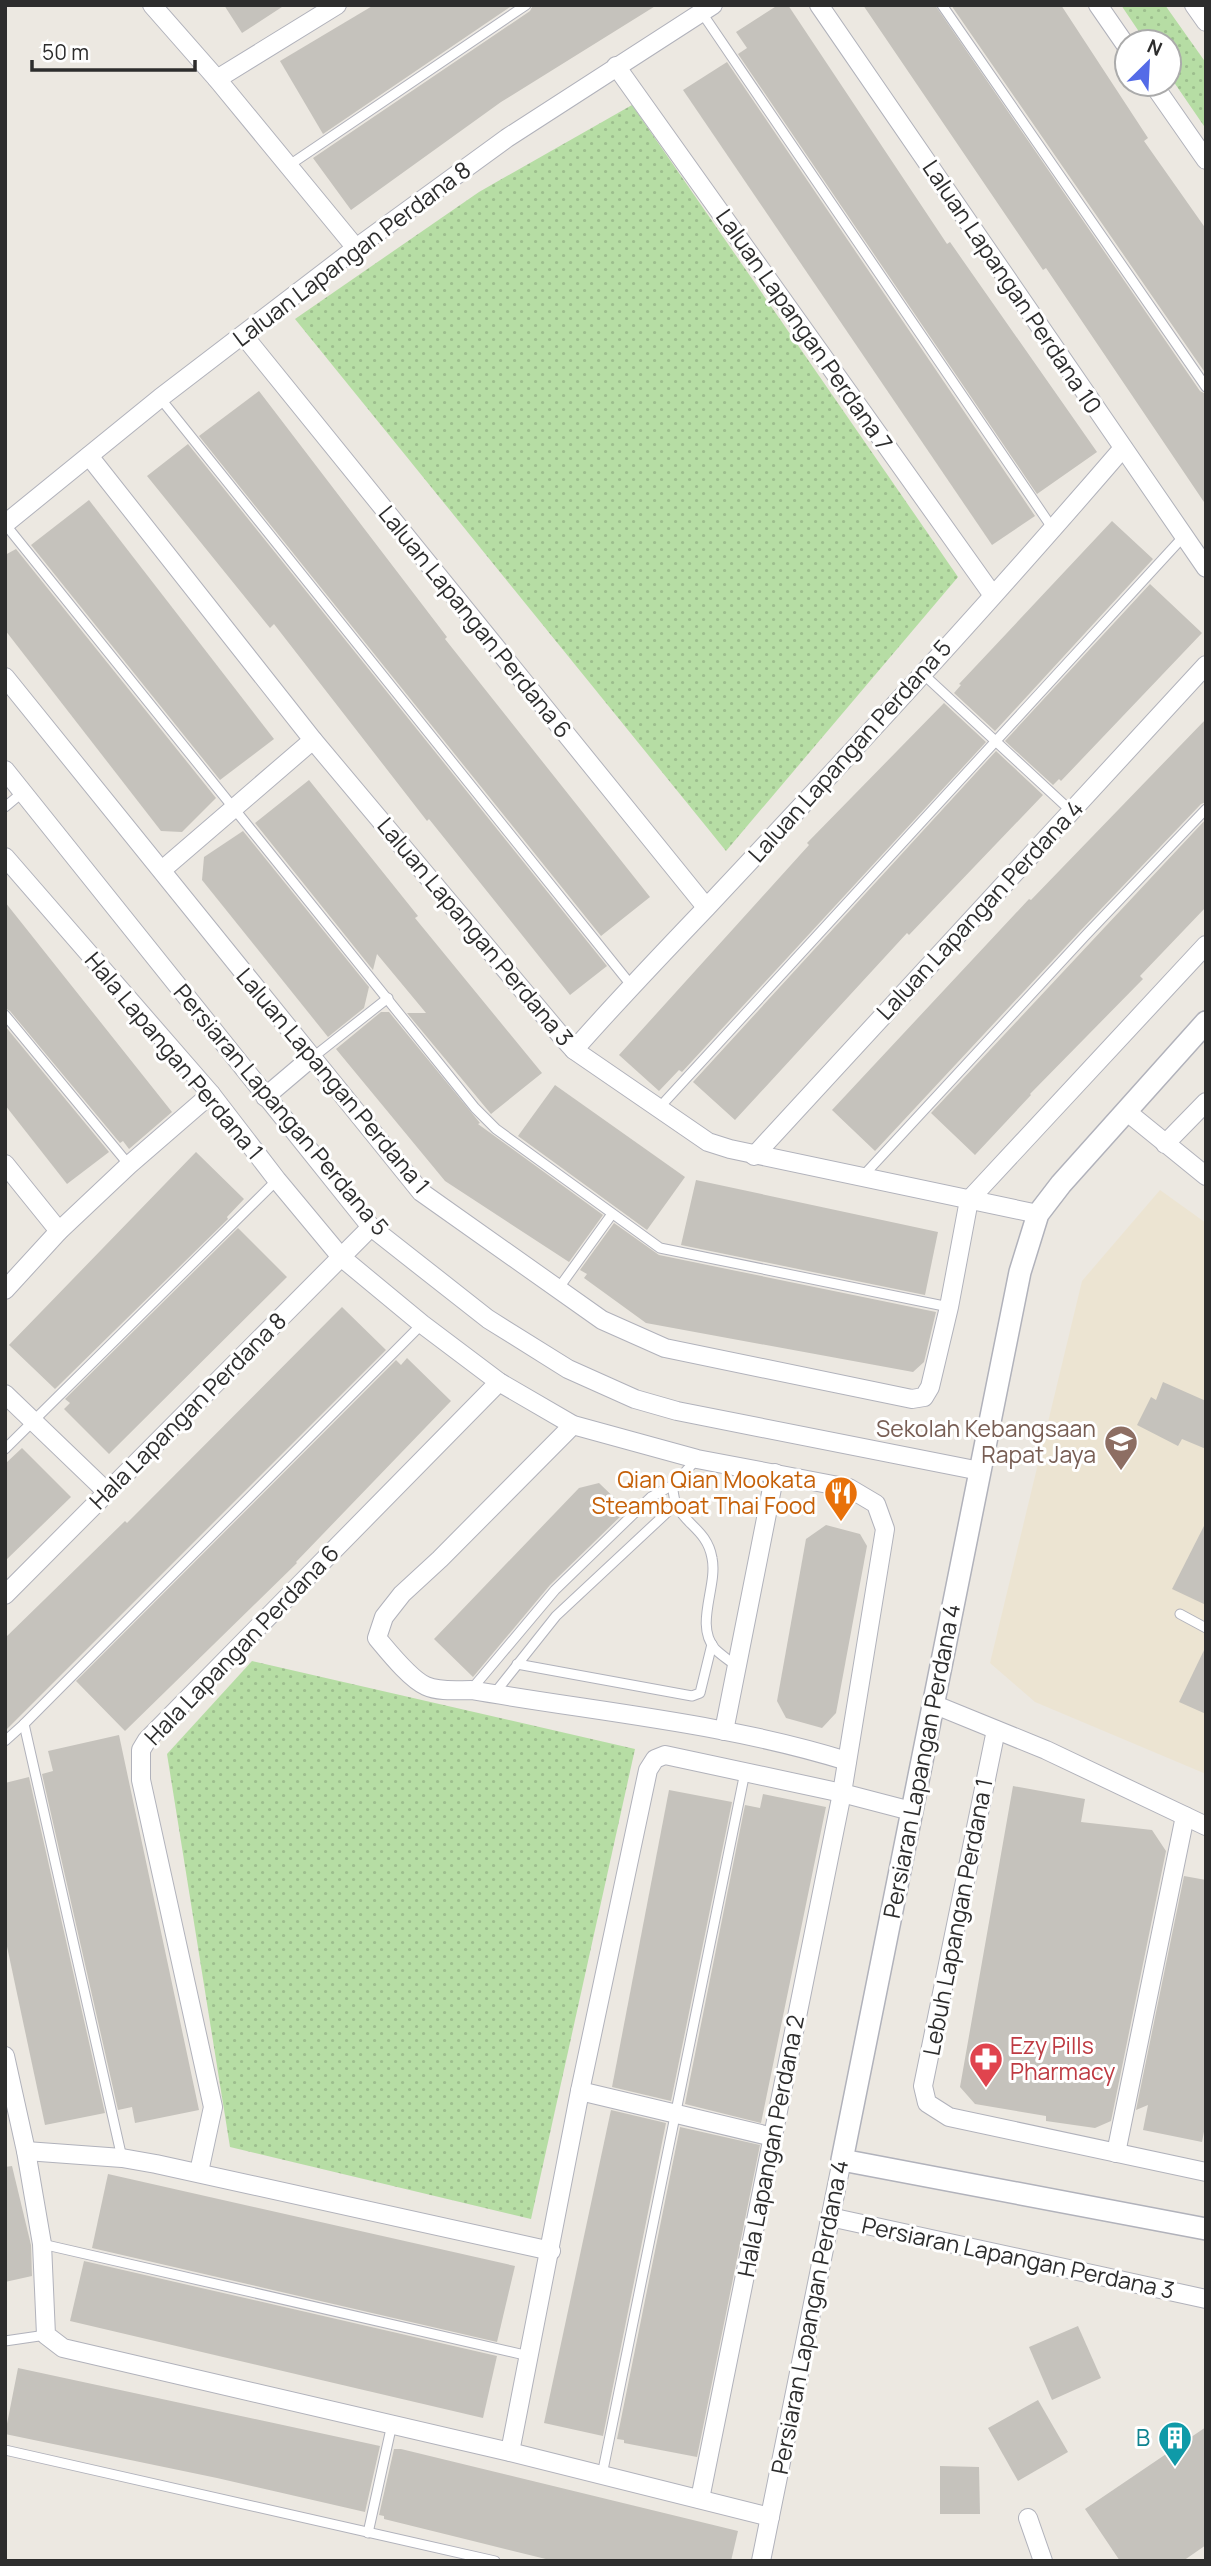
<svg xmlns="http://www.w3.org/2000/svg" width="1211" height="2566" viewBox="0 0 1211 2566" font-family="Manrope,sans-serif">
<style>
.education{fill:#ece4d2}
.park{fill:url(#park-dots)}
.building{fill:#c5c2bc}
.lines{fill:none;stroke-linecap:round;stroke-linejoin:round}
.service-casing{stroke:#b1b2bb;stroke-width:11}
.minor-casing{stroke:#b1b2bb;stroke-width:20}
.tertiary-casing{stroke:#b1b2bb;stroke-width:24}
.service{stroke:#fff;stroke-width:9}
.minor{stroke:#fff;stroke-width:18}
.tertiary{stroke:#fff;stroke-width:21}
.labels{text-anchor:middle;stroke-width:6;stroke-linejoin:round;paint-order:stroke}
.street-label{font-size:23px;fill:#2d2d2d;stroke:#fff}
.education-label{font-size:23px;fill:#785e54;stroke:#fff;text-anchor:end}
.food-label{font-size:23px;fill:#c56008;stroke:#fff;text-anchor:end}
.health-label{font-size:23px;fill:#be3a42;stroke:#fff;text-anchor:start}
.culture-label{font-size:23px;fill:#0d838f;stroke:#fff;text-anchor:end}
</style>
<defs>
<pattern id="park-dots" width="8" height="8" patternUnits="userSpaceOnUse" patternTransform="scale(1.75)"><rect width="8" height="8" fill="#b6dda4"/><path d="M2 2h.1M6 6h.1" fill="none" stroke="#9dbe8e" stroke-width="1.8" stroke-linecap="round"/></pattern>
</defs>
<rect width="100%" height="100%" fill="#ece8e1"/>
<path class="education" d="M1160 1190 1206 1223V1774L1035 1702 990 1663 1082 1281Z"/>
<g class="park">
<path d="M1121 5H1165L1206 63V129L1169 75V42H1146Z"/>
<path d="M632 105 958 577 726 851 295 319 479 192Z"/>
<path d="M252 1661 635 1749 531 2219 230 2147 167 1754Z"/>
</g>
<g class="building">
<path d="M224 5H285L242 33Z"/>
<path d="M374 5H513L323 134 280 61Z"/>
<path d="M533 5H657L501 102 351 210 313 158 530 11Z"/>
<path d="M778 5H788L947 244 950 242 1097 452 1037 494 738 54 747 48 736 32Z"/>
<path d="M863 5H935L1200 391 1206 394V505L1046 268 1043 270Z"/>
<path d="M951 5H1061L1148 138 1144 141 1206 229V374Z"/>
<path d="M727 62 1035 516 992 545 683 90Z"/>
<path d="M259 391 447 637 445 639 650 897 601 936 199 436Z"/>
<path d="M188 444 607 966 570 995 429 819 427 821 274 624 270 628 147 476Z"/>
<path d="M89 500 274 739 220 780 31 545Z"/>
<path d="M1112 521 1153 559 995 731 954 693 961 685 959 684Z"/>
<path d="M16 549 216 798 182 832 161 831 5 630V555Z"/>
<path d="M1150 584 1202 633 1061 781 1059 779 1053 785 1005 741Z"/>
<path d="M944 703 986 742 682 1072 679 1070 659 1091 619 1055 809 845 807 843Z"/>
<path d="M1206 719V802L1201 804 1080 931 875 1151 832 1110 1029 899 1031 900Z"/>
<path d="M996 751 1043 795 909 935 907 933 735 1120 693 1082Z"/>
<path d="M309 780 418 916 415 918 542 1073 491 1114 407 1013H426L377 954 373 970 255 823Z"/>
<path d="M1206 819V907L1140 976 1143 979 1030 1094 1031 1095 975 1155 931 1113Z"/>
<path d="M243 831 369 987 364 1008 328 1037 202 880 204 857Z"/>
<path d="M5 902 172 1112 129 1149 123 1141 120 1143 10 1011 5 1008Z"/>
<path d="M381 1012H389L480 1123 478 1124 603 1215 569 1262 445 1181 336 1049Z"/>
<path d="M5 1026 109 1152 67 1184 5 1105Z"/>
<path d="M555 1085 685 1177 647 1230 518 1136Z"/>
<path d="M196 1152 244 1199 227 1217 228 1219 55 1389 9 1345Z"/>
<path d="M696 1180 938 1232 925 1295 681 1245Z"/>
<path d="M614 1223 659 1255 936 1312 924 1362 913 1372 646 1323 584 1278 587 1274 580 1270Z"/>
<path d="M238 1228 287 1277 109 1454 64 1409 70 1403 65 1399Z"/>
<path d="M342 1307 386 1350 5 1731V1638L125 1521 127 1523Z"/>
<path d="M407 1358 451 1401 296 1562 297 1563 125 1731 76 1681 396 1360 401 1365Z"/>
<path d="M1163 1382 1206 1401V1449L1182 1439 1178 1446 1137 1425 1151 1397 1156 1400Z"/>
<path d="M22 1448 71 1497 5 1561V1464Z"/>
<path d="M599 1483 627 1510 550 1585 473 1677 434 1639 579 1488Z"/>
<path d="M1206 1522V1605L1172 1589Z"/>
<path d="M826 1525 860 1534 867 1546 836 1713 822 1728 786 1718 777 1701 806 1539Z"/>
<path d="M1206 1646V1714L1179 1702Z"/>
<path d="M119 1735 199 2110 135 2123 132 2107 118 2110 42 1774 53 1771 48 1751Z"/>
<path d="M29 1777 105 2113 45 2125 5 1937V1783Z"/>
<path d="M1013 1786 1085 1799 1081 1822 1152 1830 1166 1851 1111 2121 1095 2128 1046 2121V2116L975 2104 960 2087Z"/>
<path d="M669 1790 732 1802 671 2101 612 2087Z"/>
<path d="M763 1794 826 1807 761 2123 685 2104 745 1805 760 1808Z"/>
<path d="M1184 1876 1206 1880V2121L1202 2142 1143 2130 1148 2105 1136 2110Z"/>
<path d="M611 2110 666 2123 603 2436 544 2423Z"/>
<path d="M680 2127 760 2145 697 2457 624 2443V2440L617 2439Z"/>
<path d="M12 2166 31 2245 32 2276 5 2282V2167Z"/>
<path d="M108 2174 515 2266 497 2342 92 2248Z"/>
<path d="M84 2261 497 2356 483 2418 70 2321Z"/>
<path d="M1078 2326 1101 2378 1052 2400 1029 2347Z"/>
<path d="M18 2368 380 2446 365 2512 217 2478 5 2434Z"/>
<path d="M1038 2400 1068 2452 1018 2481 988 2428Z"/>
<path d="M1206 2427V2545L1183 2561H1120L1085 2509Z"/>
<path d="M394 2449H401L738 2531 731 2561H554L384 2519V2516L379 2515Z"/>
<path d="M940 2466 979 2467 980 2514H940Z"/>
</g>
<g class="lines">
<g class="service-casing">
<g id="service">
<path d="M942 5 1206 387"/>
<path d="M702 13 1053 529"/>
<path d="M288 166 526 5"/>
<path d="M160 398 631 985"/>
<path d="M5 524 475 1108 496 1129 660 1248 949 1307"/>
<path d="M922 673 1071 811"/>
<path d="M5 807 23 792"/>
<path d="M5 1015 129 1165"/>
<path d="M312 1058 388 998"/>
<path d="M658 1109 1184 536"/>
<path d="M863 1176 1085 936 1206 809"/>
<path d="M558 1289 612 1214"/>
<path d="M5 1449 277 1180"/>
<path d="M673 1485C672 1523 706 1523 712 1558 718 1586 694 1625 715 1649 721 1655 730 1661 736 1666"/>
<path d="M1180 1614 1206 1628"/>
<path d="M517 1664 692 1696 700 1693 712 1644"/>
<path d="M471 1690 555 1590 651 1497 673 1485 697 1459"/>
<path d="M494 1694 556 1616 675 1505"/>
<path d="M5 1741 24 1724"/>
<path d="M122 2158 24 1724 422 1324"/>
<path d="M42 2244 529 2356"/>
<path d="M5 2341 46 2335"/>
<path d="M5 2450 495 2561"/>
<path d="M602 2475 745 1772"/>
<path d="M368 2533 392 2424"/>
</g>
</g>
<g class="minor-casing">
<g id="minor">
<path d="M152 5 217 79 356 248"/>
<path d="M819 5 1206 568"/>
<path d="M1098 5 1127 47"/>
<path d="M1194 5 1206 22"/>
<path d="M616 66 992 594"/>
<path d="M217 79 337 5"/>
<path d="M1153 84 1206 160"/>
<path d="M244 336 706 907"/>
<path d="M89 456 313 740 563 1038 574 1050 708 1142 730 1149 1038 1214"/>
<path d="M5 524 160 398 356 248 507 138 713 5"/>
<path d="M5 677 421 1192 602 1320 665 1348 912 1399 924 1397 930 1387 949 1307 969 1200 1206 945"/>
<path d="M5 770 371 1227 488 1319 568 1369 635 1399 677 1411 980 1471"/>
<path d="M5 857 211 1094 277 1180 341 1257 422 1324 499 1382 573 1425 697 1459 849 1488 876 1504 885 1529 842 1793 700 2499"/>
<path d="M162 870 313 740"/>
<path d="M574 1050C617 1001 662 954 707 907 848 757 988 605 1123 448"/>
<path d="M265 1097 311 1058"/>
<path d="M1126 1111 1206 1176"/>
<path d="M1165 1144 1206 1102"/>
<path d="M754 1156 1206 665"/>
<path d="M5 1164 59 1231"/>
<path d="M5 1290 59 1231 129 1165 211 1094"/>
<path d="M5 1394 107 1492"/>
<path d="M573 1425 440 1559 402 1594 384 1617 377 1638C388 1651 410 1679 426 1686 439 1692 457 1690 471 1690 597 1712 725 1723 847 1761"/>
<path d="M5 1595 371 1227"/>
<path d="M933 1704 1046 1750 1206 1826"/>
<path d="M996 1730 923 2086 927 2103 949 2117 1206 2172"/>
<path d="M724 1731 775 1473"/>
<path d="M5 2056 26 2151 42 2244 46 2335 63 2348 510 2452 770 2517"/>
<path d="M580 2091 773 2137"/>
<path d="M26 2151 122 2158 156 2164 551 2251"/>
<path d="M1116 2153 1185 1816"/>
<path d="M199 2172 213 2107 141 1780V1750L147 1740 499 1382"/>
<path d="M830 2217 1206 2299"/>
<path d="M510 2452 580 2091 648 1770 655 1759 665 1755 842 1793 911 1811"/>
<path d="M1028 2518 1043 2561"/>
<path d="M761 2561 842 2160"/>
</g>
</g>
<g class="tertiary-casing">
<path id="tertiary" d="M1206 1022 1061 1184 1038 1214 1020 1272 842 2160 1206 2229"/>
</g>
<use href="#service" class="service"/>
<use href="#minor" class="minor"/>
<use href="#tertiary" class="tertiary"/>
</g>
<defs>
<g id="school-pin" transform="scale(1.75)"><path d="M0 17L-7.5 6A9.5 9.5 0 1 1 7.5 6Z" fill="#8d6e63" stroke="#fff"/><path d="M0-5L7-2L0 1L-7-2ZM-4 1L0 2.5L4 1V4Q0 6-4 4Z" fill="#fff"/></g>
<g id="restaurant-pin" transform="scale(1.75)"><path d="M0 17L-7.5 6A9.5 9.5 0 1 1 7.5 6Z" fill="#e8710a" stroke="#fff"/><path d="M-5-6h1v4h1v-4h1v4h1v-4h1v5L-1.5 .5V6h-2V.5L-5-1ZM5-6V6H3V1.5H1.5Q1.5-4 5-6Z" fill="#fff"/></g>
<g id="pharmacy-pin" transform="scale(1.75)"><path d="M0 17L-7.5 6A9.5 9.5 0 1 1 7.5 6Z" fill="#e0444e" stroke="#fff"/><path d="M-2-6h4v4h4v4h-4v4h-4v-4h-4v-4h4Z" fill="#fff"/></g>
<g id="building-pin" transform="scale(1.75)"><path d="M0 17L-7.5 6A9.5 9.5 0 1 1 7.5 6Z" fill="#0f9aa8" stroke="#fff"/><path d="M-4-6H4V6H1V3H-1V6H-4ZM-2.5-4.3h1.7v1.8h-1.7ZM.8-4.3h1.7v1.8H.8ZM-2.5-1h1.7V.8h-1.7ZM.8-1h1.7V.8H.8Z" fill="#fff"/></g>
</defs>
<g fill-rule="evenodd">
<use href="#school-pin" x="1121" y="1442"/>
<use href="#restaurant-pin" x="841" y="1493"/>
<use href="#pharmacy-pin" x="986" y="2059"/>
<use href="#building-pin" x="1175" y="2438"/>
</g>
<g class="labels">
<g class="street-label">
<text transform="translate(352 254) rotate(-37)" y="8">Laluan Lapangan Perdana 8</text>
<text transform="translate(1012 287) rotate(56)" y="8">Laluan Lapangan Perdana 10</text>
<text transform="translate(804 330) rotate(55)" y="8">Laluan Lapangan Perdana 7</text>
<text transform="translate(475 622) rotate(51)" y="8">Laluan Lapangan Perdana 6</text>
<text transform="translate(850 751) rotate(-48)" y="8">Laluan Lapangan Perdana 5</text>
<text transform="translate(980 910) rotate(-47)" y="8">Laluan Lapangan Perdana 4</text>
<text transform="translate(475 932) rotate(50)" y="8">Laluan Lapangan Perdana 3</text>
<text transform="translate(174 1056) rotate(50)" y="8">Hala Lapangan Perdana 1</text>
<text transform="translate(333 1081) rotate(50)" y="8">Laluan Lapangan Perdana 1</text>
<text transform="translate(281 1110) rotate(50)" y="8">Persiaran Lapangan Perdana 5</text>
<text transform="translate(188 1411) rotate(-45)" y="8">Hala Lapangan Perdana 8</text>
<text transform="translate(242 1645) rotate(-46)" y="8">Hala Lapangan Perdana 6</text>
<text transform="translate(922 1761) rotate(-79)" y="8">Persiaran Lapangan Perdana 4</text>
<text transform="translate(958 1917) rotate(-79)" y="8">Lebuh Lapangan Perdana 1</text>
<text transform="translate(771 2146) rotate(-79)" y="8">Hala Lapangan Perdana 2</text>
<text transform="translate(1018 2258) rotate(12)" y="8">Persiaran Lapangan Perdana 3</text>
<text transform="translate(810 2317) rotate(-79)" y="8">Persiaran Lapangan Perdana 4</text>
</g>
<g class="education-label">
<text x="1096" y="1437">Sekolah Kebangsaan<tspan x="1096" dy="26">Rapat Jaya</tspan></text>
</g>
<g class="food-label">
<text x="816" y="1488">Qian Qian Mookata<tspan x="816" dy="26">Steamboat Thai Food</tspan></text>
</g>
<g class="health-label">
<text x="1010" y="2054">Ezy Pills<tspan x="1010" dy="26">Pharmacy</tspan></text>
</g>
<g class="culture-label">
<text x="1150" y="2446">B</text>
</g>
</g>
<rect width="1211" height="2566" fill="none" stroke="#2d2d2d" stroke-width="14"/>
<g transform="translate(1148 63) rotate(24)"><circle r="33" fill="#ffffff" stroke="#ababab" stroke-width="2"/>
<path d="M0-5L12 26L0 18L-12 26Z" fill="#546be7"/>
<text y="-10" font-size="19" font-weight="bold" text-anchor="middle" fill="#2d2d2d">N</text>
</g>
<path d="M32 60v10h163v-10" fill="none" stroke="#2d2d2d" stroke-width="3.5"/>
<text x="42" y="60" font-size="21" fill="#2d2d2d" stroke="#ffffff" stroke-width="5" paint-order="stroke">50 m</text>
</svg>
